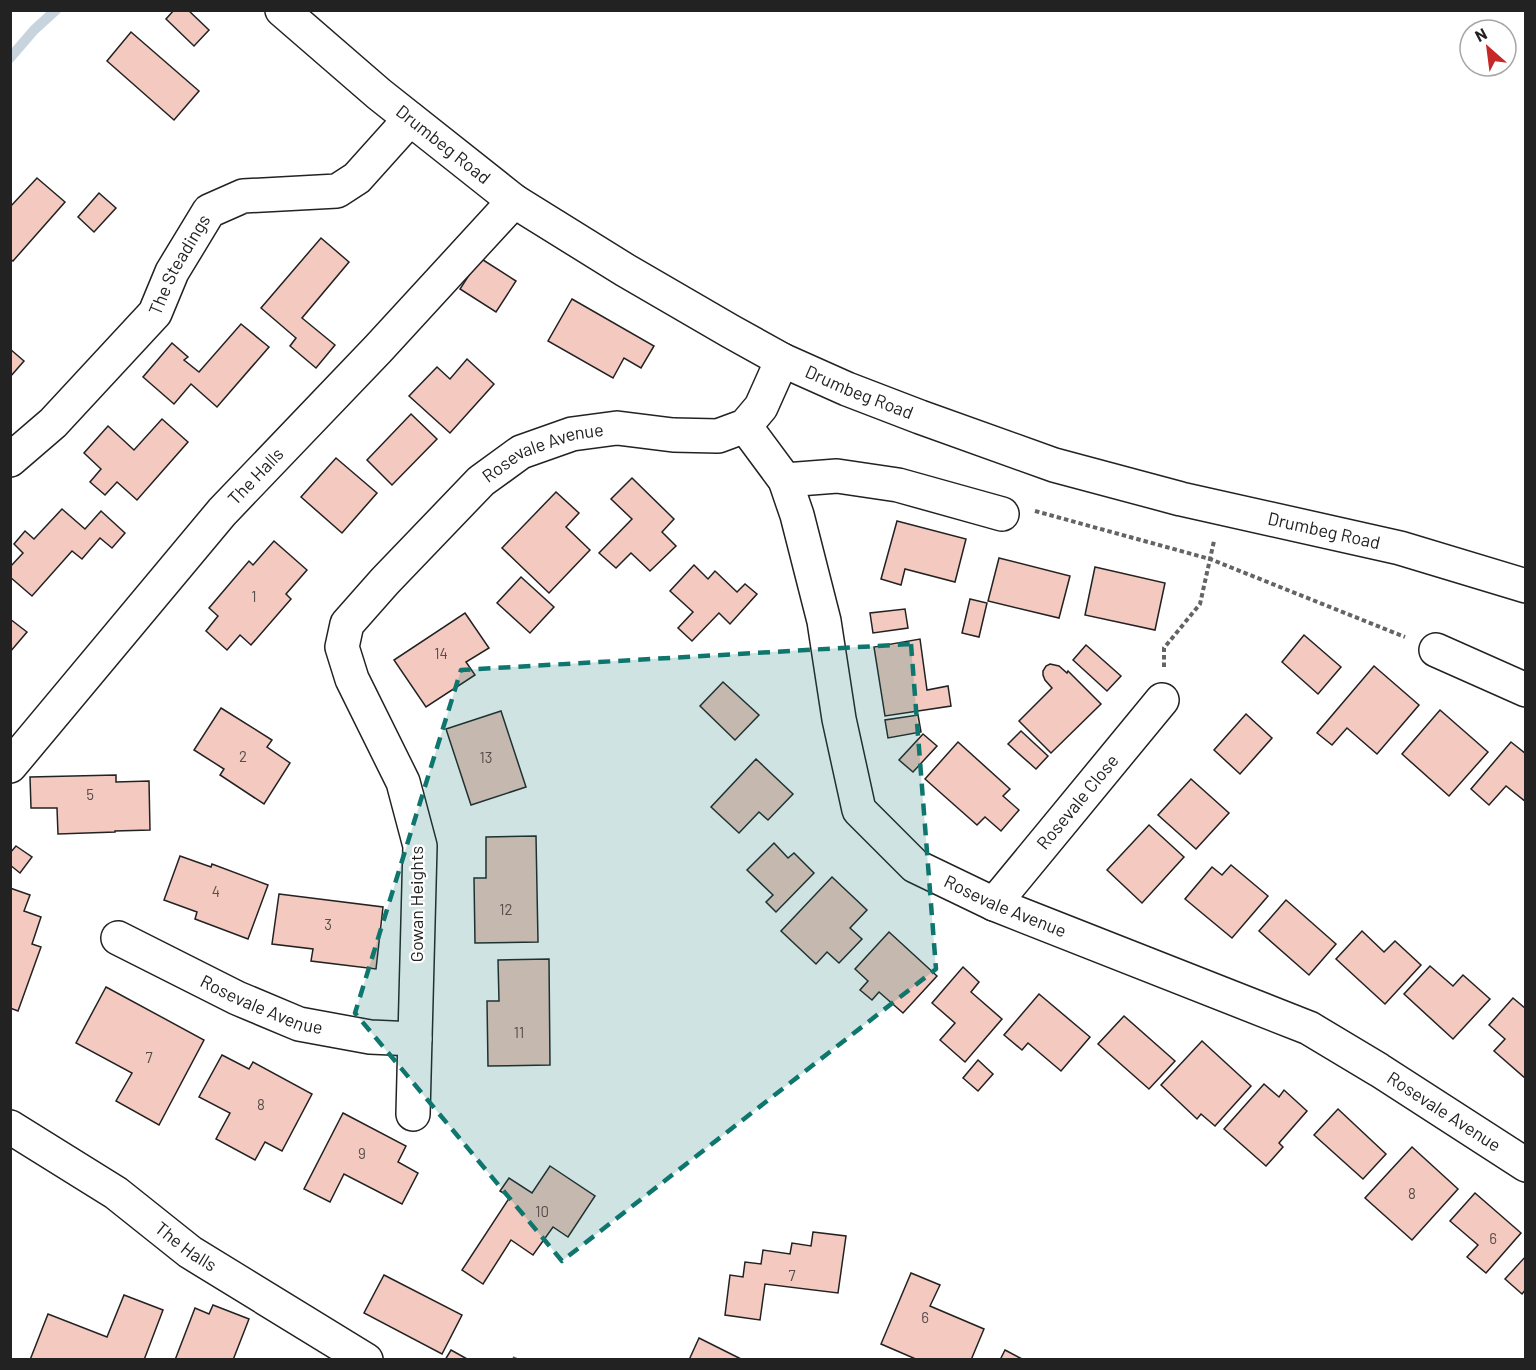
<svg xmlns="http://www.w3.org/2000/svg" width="1536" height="1370" viewBox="0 0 1536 1370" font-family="Barlow,sans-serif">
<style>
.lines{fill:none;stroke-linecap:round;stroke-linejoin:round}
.stream{stroke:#c7d3dd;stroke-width:10}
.building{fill:#f3c9c0;stroke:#222;stroke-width:1.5}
.minor-casing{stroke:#222;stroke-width:36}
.path{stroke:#646464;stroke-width:4;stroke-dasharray:4.5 3;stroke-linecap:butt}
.minor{stroke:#fff;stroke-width:33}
.marked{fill:#0f766e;fill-opacity:0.2;stroke:#0f766e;stroke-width:4.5;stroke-dasharray:12 8;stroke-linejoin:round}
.labels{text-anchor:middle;stroke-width:4.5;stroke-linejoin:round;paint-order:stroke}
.number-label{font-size:15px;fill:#564c4a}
.street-label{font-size:18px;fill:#222;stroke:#fff}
</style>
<rect width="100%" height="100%" fill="#fff"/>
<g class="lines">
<path class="stream" d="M10 58 34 30 56 10"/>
</g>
<g class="building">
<path d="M174 10H188L209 30 194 46 166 19Z"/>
<path d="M131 32 199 91 174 120 107 61Z"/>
<path d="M37 178 65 202 13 261 10 259V207Z"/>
<path d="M99 193 116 208 94 232 78 217Z"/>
<path d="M321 238 349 262 302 318 335 345 316 368 290 346 296 338 261 308Z"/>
<path d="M480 258 516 281 496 312 460 289Z"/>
<path d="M572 299 654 346 641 368 624 358 613 378 548 341Z"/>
<path d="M241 324 269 347 217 407 191 384 174 404 143 377 172 343 188 357 184 360 199 372Z"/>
<path d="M10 349 24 361 10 377Z"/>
<path d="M467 359 494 384 450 433 409 396 437 367 450 379Z"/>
<path d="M411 414 437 439 392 485 367 460Z"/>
<path d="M162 419 188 442 137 500 117 482 105 495 90 482 101 469 84 453 108 426 134 450Z"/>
<path d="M336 458 377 493 342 533 301 497Z"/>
<path d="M632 478 674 519 662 532 676 546 650 571 631 553 616 568 599 553 632 519 611 499Z"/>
<path d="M556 492 579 513 566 527 590 550 549 593 502 548Z"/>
<path d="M62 509 85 529 101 511 125 533 112 548 100 538 82 559 72 551 32 596 10 577V567L23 553 14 544 25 531 34 539Z"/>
<path d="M897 521 966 539 955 582 905 569 901 585 881 579Z"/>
<path d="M274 541 307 570 286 594 291 599 251 645 240 635 227 650 206 631 218 616 209 608 249 561 253 565Z"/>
<path d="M999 558 1070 576 1059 618 988 601Z"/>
<path d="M694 565 708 579 715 571 737 592 745 584 757 594 730 624 719 613 692 641 678 628 693 612 670 591Z"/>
<path d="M1095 567 1165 583 1155 630 1085 615Z"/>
<path d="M521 577 554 607 530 633 497 603Z"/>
<path d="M970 599 987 603 979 637 962 633Z"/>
<path d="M905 609 908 628 873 633 870 613Z"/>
<path d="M465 613 489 648 466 662 475 675 426 707 394 660Z"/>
<path d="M10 619 27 632 10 652Z"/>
<path d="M1304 635 1341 667 1318 694 1282 662Z"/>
<path d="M920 639 927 690 948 686 951 706 885 716 874 647Z"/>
<path d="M1086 645 1121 676 1107 691 1073 660Z"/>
<path d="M1050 664 1059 666 1067 673 1068 671 1101 704 1051 753 1019 721 1052 688 1045 680 1043 675V671L1046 666Z"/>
<path d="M1374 666 1419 705 1377 754 1347 728 1332 745 1317 733Z"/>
<path d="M723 682 759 715 735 740 700 706Z"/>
<path d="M221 708 272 740 267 747 290 763 264 804 220 775 224 769 194 750Z"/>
<path d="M1440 710 1488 752 1449 796 1402 754Z"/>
<path d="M501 711 526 787 471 805 446 729Z"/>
<path d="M1246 714 1272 738 1240 774 1214 750Z"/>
<path d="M918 715 921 732 888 738 885 720Z"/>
<path d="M1021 731 1048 756 1036 769 1008 744Z"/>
<path d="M923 734 937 746 913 772 899 760Z"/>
<path d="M958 742 1010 789 1003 796 1019 810 1001 831 985 817 977 825 925 779Z"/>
<path d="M1511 742 1526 754V802L1506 786 1489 805 1471 789Z"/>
<path d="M756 759 793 794 768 820 759 812 739 833 711 807Z"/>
<path d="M116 775V782L149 781 150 830 115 831V832L58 834 57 808H31L30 777Z"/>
<path d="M1191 779 1229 813 1196 849 1158 815Z"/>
<path d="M1149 825 1184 857 1142 903 1107 870Z"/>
<path d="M536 836 538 942 475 943 474 878H486V837Z"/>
<path d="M774 843 788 858 794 853 814 873 776 912 766 902 773 895 747 870Z"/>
<path d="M16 846 32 857 20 873 10 865V853Z"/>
<path d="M180 856 211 867 212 864 268 885 248 939 195 919 197 912 164 900Z"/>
<path d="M1231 865 1268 896 1232 938 1185 899 1212 867 1222 875Z"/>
<path d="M832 877 867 910 850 928 862 939 839 963 827 952 816 964 781 931Z"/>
<path d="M10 888 30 895 24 911 41 917 32 944 41 947 18 1011 10 1008Z"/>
<path d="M279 894 383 907 376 969 311 961 313 949 272 944Z"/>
<path d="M1286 900 1336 944 1309 975 1259 931Z"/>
<path d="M1362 931 1384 952 1395 941 1421 965 1385 1004 1336 959Z"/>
<path d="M889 932 937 976 903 1013 879 992 872 1000 860 990 868 981 855 969Z"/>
<path d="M549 959 550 1065 488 1066 487 1001H499L498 960Z"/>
<path d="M1430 966 1453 986 1463 975 1490 999 1453 1039 1404 994Z"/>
<path d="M963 967 979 982 971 992 1002 1019 965 1062 940 1040 955 1023 932 1003Z"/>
<path d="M106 987 204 1040 159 1125 116 1101 132 1073 76 1043Z"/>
<path d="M1039 994 1090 1037 1061 1071 1028 1043 1022 1050 1004 1035Z"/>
<path d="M1513 998 1526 1009 1525 1078 1494 1051 1505 1039 1489 1025Z"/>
<path d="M1124 1016 1175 1061 1149 1089 1098 1044Z"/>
<path d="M1202 1041 1251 1086 1215 1126 1201 1114 1197 1119 1161 1085Z"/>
<path d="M222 1055 249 1069 253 1062 312 1094 282 1151 265 1142 255 1160 216 1139 230 1113 199 1097Z"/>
<path d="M978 1060 993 1074 978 1091 963 1078Z"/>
<path d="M1264 1084 1279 1097 1284 1090 1307 1111 1279 1143 1283 1147 1266 1166 1224 1129Z"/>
<path d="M1338 1109 1386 1154 1363 1179 1314 1135Z"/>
<path d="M343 1113 406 1146 398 1162 418 1173 402 1204 344 1174 330 1202 304 1189Z"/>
<path d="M1412 1147 1458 1189 1412 1240 1365 1198Z"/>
<path d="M550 1166 595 1196 568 1237 553 1227 533 1255 511 1240 483 1284 462 1270 510 1197 500 1191 509 1178 532 1193Z"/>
<path d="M1475 1193 1521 1233 1486 1273 1467 1257 1478 1245 1450 1221Z"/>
<path d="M813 1232 846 1236 838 1293 765 1284 760 1320 725 1315 730 1275 743 1277 745 1262 761 1264 763 1250 790 1254 792 1243 811 1246Z"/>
<path d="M1526 1256V1289L1522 1294 1505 1279Z"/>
<path d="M911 1273 940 1285 930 1306 984 1329 971 1360H918L881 1344Z"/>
<path d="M384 1275 462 1315 442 1354 364 1313Z"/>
<path d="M124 1295 163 1310 144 1360H30L48 1314 107 1337Z"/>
<path d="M213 1305 249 1319 233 1360H175L195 1308 209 1314Z"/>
<path d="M699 1338 743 1360H689Z"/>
<path d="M451 1350 469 1360H445Z"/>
<path d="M1005 1350 1024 1360H1000Z"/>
</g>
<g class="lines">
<g class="minor-casing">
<g id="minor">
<path id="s1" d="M282 10 379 94 514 201 625 270 730 331 782 360 847 389 920 417 1054 465 1181 499 1400 548 1526 586"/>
<path id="s2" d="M745 426 785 480 797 515 824 621 839 719 859 810 915 866 994 904 1309 1028 1379 1070 1526 1165"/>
<path id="s3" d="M10 460 53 423 155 313 172 272 209 211 243 196 337 191 357 178 410 119"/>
<path d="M785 480 837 476 898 485 1002 514"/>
<path d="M1436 650 1526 690"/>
<path id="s4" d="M10 766 222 512 378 349 514 201"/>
<path id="s5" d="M994 904 1162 700"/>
<path id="s6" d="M118 938 237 998 299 1024 370 1037 415 1039"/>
<path id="s7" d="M413 1114 420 846 403 782 352 679 342 647 347 624 385 581 481 481 521 452 572 434 617 428 673 435 718 436 745 426 761 407 782 360"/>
<path id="s8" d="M10 1127 116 1193 190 1252 366 1360"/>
</g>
</g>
<g class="path">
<path d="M1035 511 1210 559 1405 637"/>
<path d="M1164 667V648L1200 604 1214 541"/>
<path d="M514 1360 515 1357"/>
</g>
<use href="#minor" class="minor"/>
</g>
<path class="marked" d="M911 644 936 969 562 1261 355 1013 461 670Z"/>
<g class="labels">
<g class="number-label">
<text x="254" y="602">1</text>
<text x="441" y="659">14</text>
<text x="243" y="762">2</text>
<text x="486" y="763">13</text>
<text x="90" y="800">5</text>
<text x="216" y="897">4</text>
<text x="506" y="915">12</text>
<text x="328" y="930">3</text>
<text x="519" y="1038">11</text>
<text x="149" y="1063">7</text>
<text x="261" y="1110">8</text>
<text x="362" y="1159">9</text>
<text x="1412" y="1199">8</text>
<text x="542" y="1217">10</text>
<text x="1493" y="1244">6</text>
<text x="792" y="1281">7</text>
<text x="925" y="1323">6</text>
</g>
<g class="street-label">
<text dy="6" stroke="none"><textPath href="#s1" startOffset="210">Drumbeg Road</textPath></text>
<text dy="6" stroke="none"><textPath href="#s3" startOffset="261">The Steadings</textPath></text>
<text dy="6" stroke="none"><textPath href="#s1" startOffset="696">Drumbeg Road</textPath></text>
<text dy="6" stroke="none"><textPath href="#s7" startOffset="772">Rosevale Avenue</textPath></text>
<text dy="6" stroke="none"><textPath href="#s4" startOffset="380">The Halls</textPath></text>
<text dy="6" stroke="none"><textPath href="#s1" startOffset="1182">Drumbeg Road</textPath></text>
<text dy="6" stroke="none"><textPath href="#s5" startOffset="132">Rosevale Close</textPath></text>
<text transform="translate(417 904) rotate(-90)" y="6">Gowan Heights</text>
<text dy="6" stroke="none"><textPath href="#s2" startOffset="584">Rosevale Avenue</textPath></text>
<text dy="6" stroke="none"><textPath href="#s6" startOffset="159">Rosevale Avenue</textPath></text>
<text dy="6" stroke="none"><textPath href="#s2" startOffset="1070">Rosevale Avenue</textPath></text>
<text dy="6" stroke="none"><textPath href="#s8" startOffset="213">The Halls</textPath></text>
</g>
</g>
<rect width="1536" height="1370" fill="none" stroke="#222222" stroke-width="24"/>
<g transform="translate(1488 48) rotate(332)"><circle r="28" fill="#ffffff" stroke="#a7a7a7" stroke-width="1.5"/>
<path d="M0-4.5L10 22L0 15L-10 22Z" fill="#c62828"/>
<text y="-9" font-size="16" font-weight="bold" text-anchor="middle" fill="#222222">N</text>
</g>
</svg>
